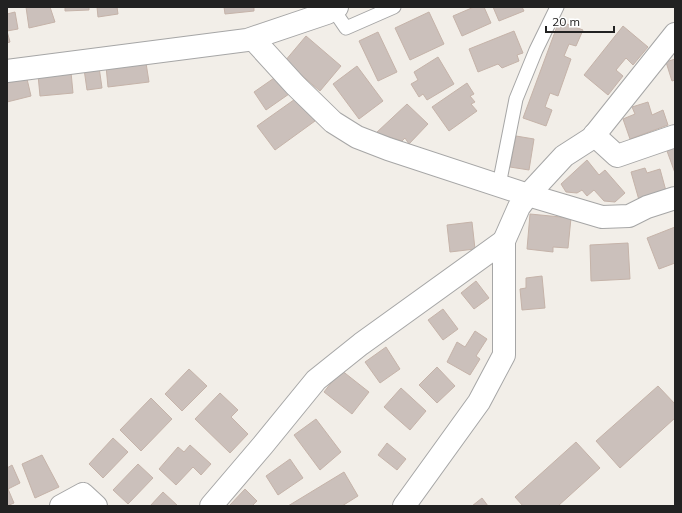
<svg xmlns="http://www.w3.org/2000/svg" width="682" height="513" viewBox="0 0 682 513" font-family="Mulish,sans-serif">
<style>
.building{fill:#cbc0bb;stroke:#c5b3a9}
.lines{fill:none;stroke-linecap:round;stroke-linejoin:round}
.lane-casing{stroke:#a6a6a6;stroke-width:15}
.street-casing{stroke:#a6a6a6;stroke-width:24}
.lane{stroke:#fff;stroke-width:13}
.street{stroke:#fff;stroke-width:22}
</style>
<rect width="100%" height="100%" fill="#f2eee8"/>
<g class="building">
<path d="M26 7H50L55 22 29 28Z"/>
<path d="M65 7H89V10L65 11Z"/>
<path d="M97 7H117L118 14 98 17Z"/>
<path d="M224 7H254V11L225 14Z"/>
<path d="M474 7H484L491 23 462 36 453 16Z"/>
<path d="M493 7H522L524 11 499 21Z"/>
<path d="M15 12 18 29 7 31 10 42 7 43V14Z"/>
<path d="M429 12 444 44 410 60 395 28Z"/>
<path d="M559 21 583 30 576 46 569 44 564 56 571 59 558 96 550 93 545 107 552 110 546 126 523 118Z"/>
<path d="M623 26 648 47 633 65 626 58 616 70 623 76 608 95 584 75Z"/>
<path d="M514 31 523 53 517 55 519 61 502 68 498 64 478 72 469 49Z"/>
<path d="M378 32 397 72 378 81 359 41Z"/>
<path d="M306 36 341 66 320 91 285 61Z"/>
<path d="M438 57 454 84 427 100 423 94 419 97 411 84 418 80 414 72Z"/>
<path d="M675 59V80L672 81 666 62Z"/>
<path d="M146 63 149 82 108 87 106 66Z"/>
<path d="M357 66 383 101 359 119 333 84Z"/>
<path d="M99 67 102 88 87 90 84 69Z"/>
<path d="M71 72 73 93 40 96 38 75Z"/>
<path d="M277 76 289 94 266 110 254 92Z"/>
<path d="M27 79 31 96 7 102V83Z"/>
<path d="M467 83 474 94 470 96 475 102 471 104 477 111 449 131 432 107Z"/>
<path d="M298 97 315 121 275 150 257 126Z"/>
<path d="M648 102 652 115 663 110 668 125 630 139 623 119 635 114 632 107Z"/>
<path d="M407 104 428 124 409 144 405 138 402 141 376 133Z"/>
<path d="M516 136 534 139 529 170 510 167Z"/>
<path d="M675 148V173L667 151Z"/>
<path d="M587 160 599 175 605 170 625 193 615 202 604 201 594 190 587 196 582 190 577 193 566 192 561 184Z"/>
<path d="M645 168 647 173 660 169 666 191 639 200 631 172Z"/>
<path d="M530 214 571 218 568 248 553 247V252L527 249Z"/>
<path d="M472 222 475 249 450 252 447 225Z"/>
<path d="M675 227V263L659 269 647 238Z"/>
<path d="M628 243 630 279 591 281 590 245Z"/>
<path d="M542 276 545 308 522 310 520 289 526 288V278Z"/>
<path d="M476 281 489 298 474 309 461 293Z"/>
<path d="M443 309 458 329 443 340 428 320Z"/>
<path d="M475 331 487 339 476 356 480 359 470 375 447 362 457 342 465 347Z"/>
<path d="M386 347 400 369 380 383 365 362Z"/>
<path d="M437 367 455 386 437 403 419 385Z"/>
<path d="M189 369 207 386 182 411 165 394Z"/>
<path d="M341 370 369 392 352 414 324 392Z"/>
<path d="M658 386 675 404V418L620 468 596 441Z"/>
<path d="M401 388 426 411 410 430 384 407Z"/>
<path d="M220 393 238 410 231 417 248 434 230 453 195 419Z"/>
<path d="M151 398 172 419 141 451 120 430Z"/>
<path d="M316 419 341 452 320 470 294 435Z"/>
<path d="M113 438 128 452 103 478 89 464Z"/>
<path d="M576 442 600 468 558 506H523L515 497Z"/>
<path d="M387 443 406 459 397 470 378 455Z"/>
<path d="M190 445 211 464 201 475 193 467 176 485 159 469 178 447 184 452Z"/>
<path d="M42 455 59 487 35 498 22 464Z"/>
<path d="M290 459 303 478 278 495 266 476Z"/>
<path d="M138 464 153 478 128 504 113 490Z"/>
<path d="M12 465 20 483 8 489 14 503 7 506V468Z"/>
<path d="M344 472 358 496 342 506H288Z"/>
<path d="M245 489 257 501 252 506H229Z"/>
<path d="M163 492 178 506H150Z"/>
<path d="M482 498 488 506H472Z"/>
</g>
<g class="lines">
<g class="lane-casing">
<g id="lane">
<path d="M333 9 346 28 394 7"/>
<path d="M499 185 516 99 536 50 557 7"/>
</g>
</g>
<g class="street-casing">
<g id="street">
<path d="M253 39 295 85 333 122 357 137 388 149 528 195 602 217 629 216 647 207 675 198"/>
<path d="M7 71 247 40 327 13 337 7"/>
<path d="M594 135 617 156 675 136"/>
<path d="M61 506 83 494 96 506"/>
<path d="M211 506 263 445 316 380 361 344 504 241"/>
<path d="M404 506 479 402 504 355V241L519 207 528 195 564 156 592 138 675 34"/>
</g>
</g>
<use href="#lane" class="lane"/>
<use href="#street" class="street"/>
</g>
<rect width="682" height="513" fill="none" stroke="#222222" stroke-width="16"/>
<path d="M546 26v6h68v-6" fill="none" stroke="#222222" stroke-width="2"/>
<text x="552" y="26" font-size="12" fill="#222222" stroke="#ffffff" stroke-width="3" paint-order="stroke">20 m</text>
</svg>
